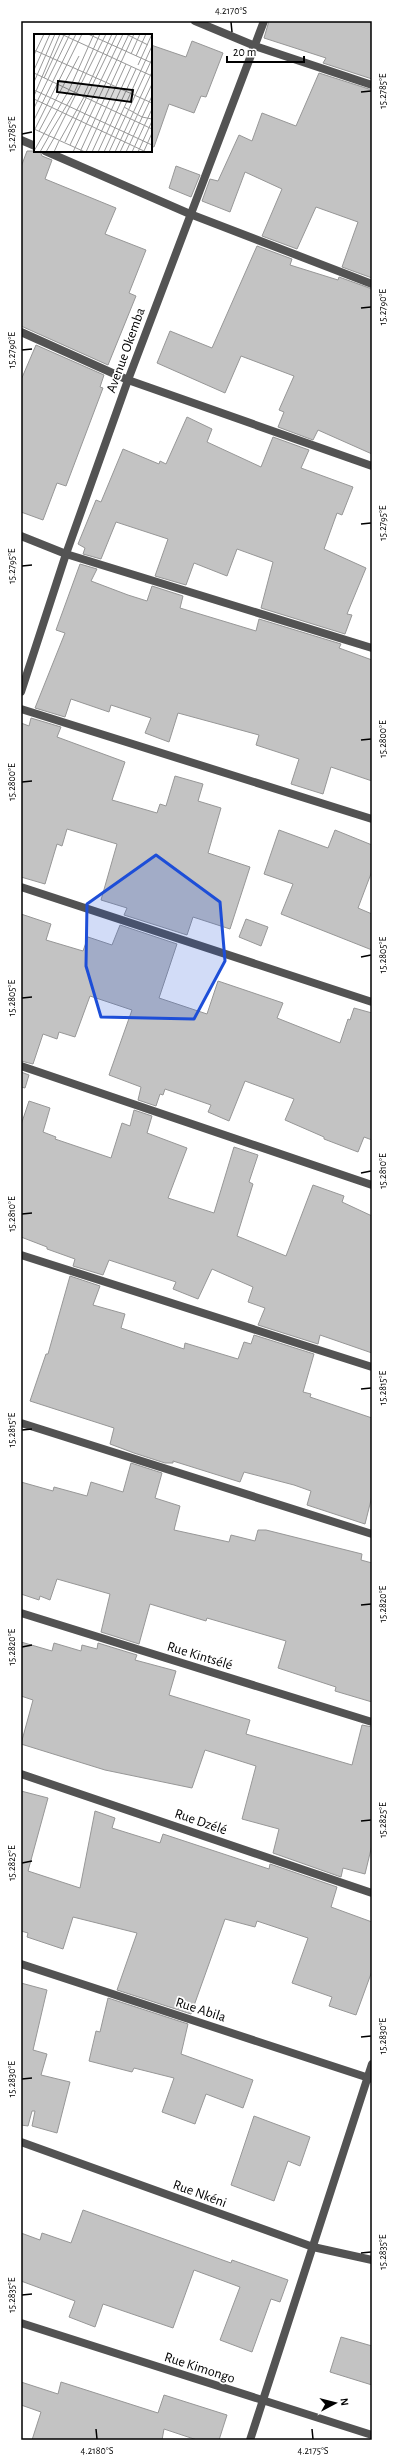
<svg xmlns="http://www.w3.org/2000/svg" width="393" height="2461" viewBox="0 0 393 2461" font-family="'Alegreya Sans',sans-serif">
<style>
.building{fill:#c3c3c3;stroke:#979797}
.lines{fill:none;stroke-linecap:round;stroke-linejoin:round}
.street{stroke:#535353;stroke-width:8}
.marked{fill:#1d4ed8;fill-opacity:0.2;stroke:#1d4ed8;stroke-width:3;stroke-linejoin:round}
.ticks{fill:none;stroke:#000;stroke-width:1.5}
.labels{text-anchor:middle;stroke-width:3.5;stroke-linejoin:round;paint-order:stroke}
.street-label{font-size:14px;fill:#000;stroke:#fff}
.inset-road{fill:none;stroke:#999;stroke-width:1}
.view{fill:#000;fill-opacity:0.15;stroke:#000;stroke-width:2}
.inset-edge{fill:none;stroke:#000;stroke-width:2}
.neatline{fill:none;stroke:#000;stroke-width:1.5}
.ticks-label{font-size:10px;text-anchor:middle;fill:#000}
</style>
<rect width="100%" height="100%" fill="#fff"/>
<g class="building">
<path d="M269 21H372V79L323 63 326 58 264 38Z"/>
<path d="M192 41 223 53 206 97 201 96 194 113 169 104 154 147 151 146V45L186 57Z"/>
<path d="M319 73 372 90V278L342 267 358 222 316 207 297 249 262 236 282 189 245 172 230 212 202 201 210 179 218 181 239 135 252 141 262 113 296 126Z"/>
<path d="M27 151H40L42 156 52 160 45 179 116 208 105 234 146 250 129 293 136 296 108 365 21 326V167Z"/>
<path d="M176 166 200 175 191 197 169 188Z"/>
<path d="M257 246 292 259 290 265 338 280 339 277 372 289V454L318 430 313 440 278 427 284 412 279 410 294 376 241 356 225 393 157 363 170 331 212 348Z"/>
<path d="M36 345 104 375 100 387 103 388 66 486 57 483 43 520 21 512V380Z"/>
<path d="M187 417 212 429 207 442 261 467 273 437 309 450 301 468 353 487 342 515 337 513 324 549 366 568 347 614 352 615 345 634 261 608 273 562 237 549 227 576 194 563 186 585 155 576 168 539 116 522 101 559 83 554 85 548 78 544 96 500 101 502 123 449 159 464 160 461 166 464Z"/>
<path d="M80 564 97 569 91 581 128 595 147 601 152 586 183 596 180 608 256 631 259 619 341 644 339 648 372 660V781L331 767 323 794 291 784 299 759 256 745 259 735 178 713 169 742 145 733 151 718 111 705 109 712 71 699 65 717 35 708 65 633 56 630Z"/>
<path d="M31 718 61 727 57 737 125 762 112 800 157 813 160 804 166 806 175 776 203 784 198 801 221 808 208 853 250 867 230 929 193 917 187 935 124 915 127 908 101 900 117 844 67 829 62 846 57 844 45 884 21 877V723L29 726Z"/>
<path d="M279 830 328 848 335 830 372 845V871L358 908 372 914V950L281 914 293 884 264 874Z"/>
<path d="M21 914 51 924 46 940 83 951 88 937 112 945 120 925 177 944 159 998 207 1014 218 981 283 1003 277 1018 340 1043 348 1019 350 1020 354 1008 372 1013V1140L364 1137 358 1152 324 1139V1137L285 1120 294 1099 245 1081 229 1121 208 1112 211 1105 165 1089 163 1095 160 1094 156 1106 138 1100 141 1087 109 1075 132 1010 90 996 75 1037 59 1032 57 1039 43 1034 33 1064 21 1061Z"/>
<path d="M246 919 268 927 261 946 239 937Z"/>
<path d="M21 1072 29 1075 25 1088 21 1087Z"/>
<path d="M29 1101 50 1108 43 1132 56 1137 55 1139 111 1158 122 1123 130 1126 134 1110 152 1116 147 1133 187 1148 168 1198 214 1213 234 1147 258 1155 249 1182 253 1184 237 1236 286 1256 313 1185 344 1196 342 1202 372 1216V1353L320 1335 318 1344 258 1325 265 1308 248 1302 253 1287 212 1269 198 1299 173 1289 176 1282 109 1260 103 1275 73 1266 75 1259 47 1249V1247L21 1237V1125Z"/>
<path d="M70 1276 100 1286 93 1305 125 1314 121 1328 184 1349 185 1343 238 1359 244 1342 251 1344 254 1335 314 1354 303 1392 311 1394 310 1397 372 1418V1496L365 1524 307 1505 311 1491 294 1485 244 1472 240 1482 173 1461V1463H165L134 1453 110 1444 114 1428 30 1401 46 1354H48Z"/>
<path d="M131 1463 162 1473 155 1498 180 1506 174 1530 229 1542 231 1535 255 1541 258 1530H266L362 1554 361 1560 372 1563V1702L335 1691 336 1687 278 1668 286 1641 207 1618 206 1621 150 1604 139 1644 101 1632 110 1594 57 1579 50 1600 40 1596 39 1600 21 1594V1482L53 1491 54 1487 87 1496 91 1482 123 1492Z"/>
<path d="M21 1642 52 1651 54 1643 81 1651 82 1645 97 1649 98 1643 137 1655 135 1660 176 1671 169 1695 250 1720 246 1734 352 1765 362 1725 372 1727V1845L365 1874 343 1868 341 1877 273 1853 279 1829 242 1819 256 1766 205 1750 192 1788 105 1770 21 1744 33 1700 21 1696Z"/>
<path d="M21 1791 48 1798 28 1871 80 1888 95 1811 115 1818 112 1828 160 1843 163 1834 269 1869 270 1864 337 1887 331 1907 372 1922V1971L356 2015 329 2006 332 1997 292 1983 308 1938 257 1921 255 1927 225 1919 191 2014 117 1990 137 1933 73 1917 63 1949 27 1937 28 1933 21 1931Z"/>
<path d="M21 1983 47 1990 33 2050 47 2054 41 2075 70 2082 57 2133 32 2126 35 2111H32L28 2126 21 2125Z"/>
<path d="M108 1998 188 2024 181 2054 253 2080 243 2108 206 2094 195 2124 162 2112 174 2078 134 2068 132 2072 89 2061 96 2031 100 2032Z"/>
<path d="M254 2116 310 2137 300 2166 288 2161 274 2201 231 2185Z"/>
<path d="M83 2210 231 2263 232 2260 288 2280 280 2302 271 2299 252 2352 220 2340 240 2287 194 2270 173 2328 103 2304 95 2327 69 2317 75 2301 21 2281V2233L40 2240 42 2233 71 2243Z"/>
<path d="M341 2337 372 2346V2385L330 2372Z"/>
<path d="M21 2382 58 2394 61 2382 158 2413 164 2395 227 2415 219 2440H197L164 2429 162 2440H32L41 2412 21 2405Z"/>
</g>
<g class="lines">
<g class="street">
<path d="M195 21 255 46 372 85"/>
<path d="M21 140 35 146"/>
<path d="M45 151 190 214 372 284"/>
<path d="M21 332 128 380 372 466"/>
<path d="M21 536 66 554 372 648"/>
<path d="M21 692 66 554 128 380 264 21"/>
<path d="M21 709 372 819"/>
<path d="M21 887 372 1002"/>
<path d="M21 1066 372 1185"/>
<path d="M21 1255 372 1367"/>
<path d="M21 1423 372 1534"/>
<path d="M21 1613 372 1722"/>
<path d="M21 1774 372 1893"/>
<path d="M21 1964 372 2079"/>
<path d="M21 2142 313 2247 372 2260"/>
<path d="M21 2323 372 2435"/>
<path d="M250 2440 372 2064"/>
</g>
</g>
<path class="marked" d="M156 855 220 902 225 961 194 1019 101 1017 86 966 87 904Z"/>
<path class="ticks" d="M231 22 232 32M361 92 371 91M22 134 32 132M361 308 371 307M22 350 32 349M361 524 371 523M22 566 32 565M361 740 371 739M22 782 32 781M361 957 371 955M22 998 32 997M361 1173 371 1171M22 1214 32 1213M361 1389 371 1388M22 1430 32 1429M361 1605 371 1604M22 1647 32 1645M361 1821 371 1820M22 1863 32 1861M361 2037 371 2036M22 2079 32 2078M361 2253 371 2252M22 2295 32 2294M96 2429 97 2439M312 2429 313 2439"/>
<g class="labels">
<g class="street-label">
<text transform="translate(125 350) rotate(-70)" y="5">Avenue Okemba</text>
<text transform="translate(200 1655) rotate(17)" y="5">Rue Kintsélé</text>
<text transform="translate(201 1821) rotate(19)" y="5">Rue Dzélé</text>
<text transform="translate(201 2009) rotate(18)" y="5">Rue Abila</text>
<text transform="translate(200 2193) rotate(20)" y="5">Rue Nkéni</text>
<text transform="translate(200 2367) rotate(18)" y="5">Rue Kimongo</text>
</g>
</g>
<g transform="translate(34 34)">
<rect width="118" height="118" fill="#fff"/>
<path class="inset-road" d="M27 0 118 42M54 0 118 29M92 0 114 11M0 16 118 69M97 20 106 0M0 21 10 0M102 22 112 0M104 31 118 0M0 36 16 0M0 39 118 95M10 44 30 1M0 48 21 0M0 56 118 111M0 62 26 0M49 63 78 0M0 65 112 118M90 73 108 83 118 85M0 74 36 0M0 86 42 0M0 95 51 118M1 95 48 0M5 97 45 22M15 101 40 59 66 0M20 104 72 0M26 106 50 63M31 108 83 0M36 111 89 0M0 117 35 56 60 0M110 117 118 99M6 118 15 102M12 118 20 104M20 118 25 107M39 118 95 0M46 118 100 0M52 118 92 30M58 118 97 33M64 118 102 35M70 118 118 12M75 118 118 25M81 118 118 38M86 118 118 50M92 118 118 62M98 118 118 75M104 118 118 87"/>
<path class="view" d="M24 47 99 56 97 68 23 58Z"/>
<rect width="118" height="118" class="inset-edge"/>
</g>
<rect width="393" height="2461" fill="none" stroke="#ffffff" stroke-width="44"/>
<g transform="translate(335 2403) rotate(83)" stroke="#ffffff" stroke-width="3" paint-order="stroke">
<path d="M0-3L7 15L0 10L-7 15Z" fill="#000000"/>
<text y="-6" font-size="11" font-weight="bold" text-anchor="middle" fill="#000000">N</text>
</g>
<path d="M227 56v6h77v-6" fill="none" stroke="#000000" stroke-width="2"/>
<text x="233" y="56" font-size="12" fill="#000000" stroke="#ffffff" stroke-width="3" paint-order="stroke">20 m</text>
<rect x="22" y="22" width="349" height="2417" class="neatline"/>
<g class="ticks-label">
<text x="231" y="14">4.2170°S</text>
<text transform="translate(382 91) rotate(-90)" y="4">15.2785°E</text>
<text transform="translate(11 134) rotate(-90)" y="4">15.2785°E</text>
<text transform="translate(382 307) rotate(-90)" y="4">15.2790°E</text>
<text transform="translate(11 350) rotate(-90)" y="4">15.2790°E</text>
<text transform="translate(382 523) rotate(-90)" y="4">15.2795°E</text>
<text transform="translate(11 566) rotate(-90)" y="4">15.2795°E</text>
<text transform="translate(382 739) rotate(-90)" y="4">15.2800°E</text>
<text transform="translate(11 782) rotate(-90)" y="4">15.2800°E</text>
<text transform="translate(382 955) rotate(-90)" y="4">15.2805°E</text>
<text transform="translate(11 998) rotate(-90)" y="4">15.2805°E</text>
<text transform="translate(382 1171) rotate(-90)" y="4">15.2810°E</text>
<text transform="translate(11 1214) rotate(-90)" y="4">15.2810°E</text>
<text transform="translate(382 1388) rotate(-90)" y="4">15.2815°E</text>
<text transform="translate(11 1430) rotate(-90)" y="4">15.2815°E</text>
<text transform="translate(382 1604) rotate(-90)" y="4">15.2820°E</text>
<text transform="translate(11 1647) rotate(-90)" y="4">15.2820°E</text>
<text transform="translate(382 1820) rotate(-90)" y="4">15.2825°E</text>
<text transform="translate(11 1863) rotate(-90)" y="4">15.2825°E</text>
<text transform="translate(382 2036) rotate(-90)" y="4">15.2830°E</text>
<text transform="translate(11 2079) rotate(-90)" y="4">15.2830°E</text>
<text transform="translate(382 2252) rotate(-90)" y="4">15.2835°E</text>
<text transform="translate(11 2295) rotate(-90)" y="4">15.2835°E</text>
<text x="97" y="2454">4.2180°S</text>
<text x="313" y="2454">4.2175°S</text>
</g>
</svg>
